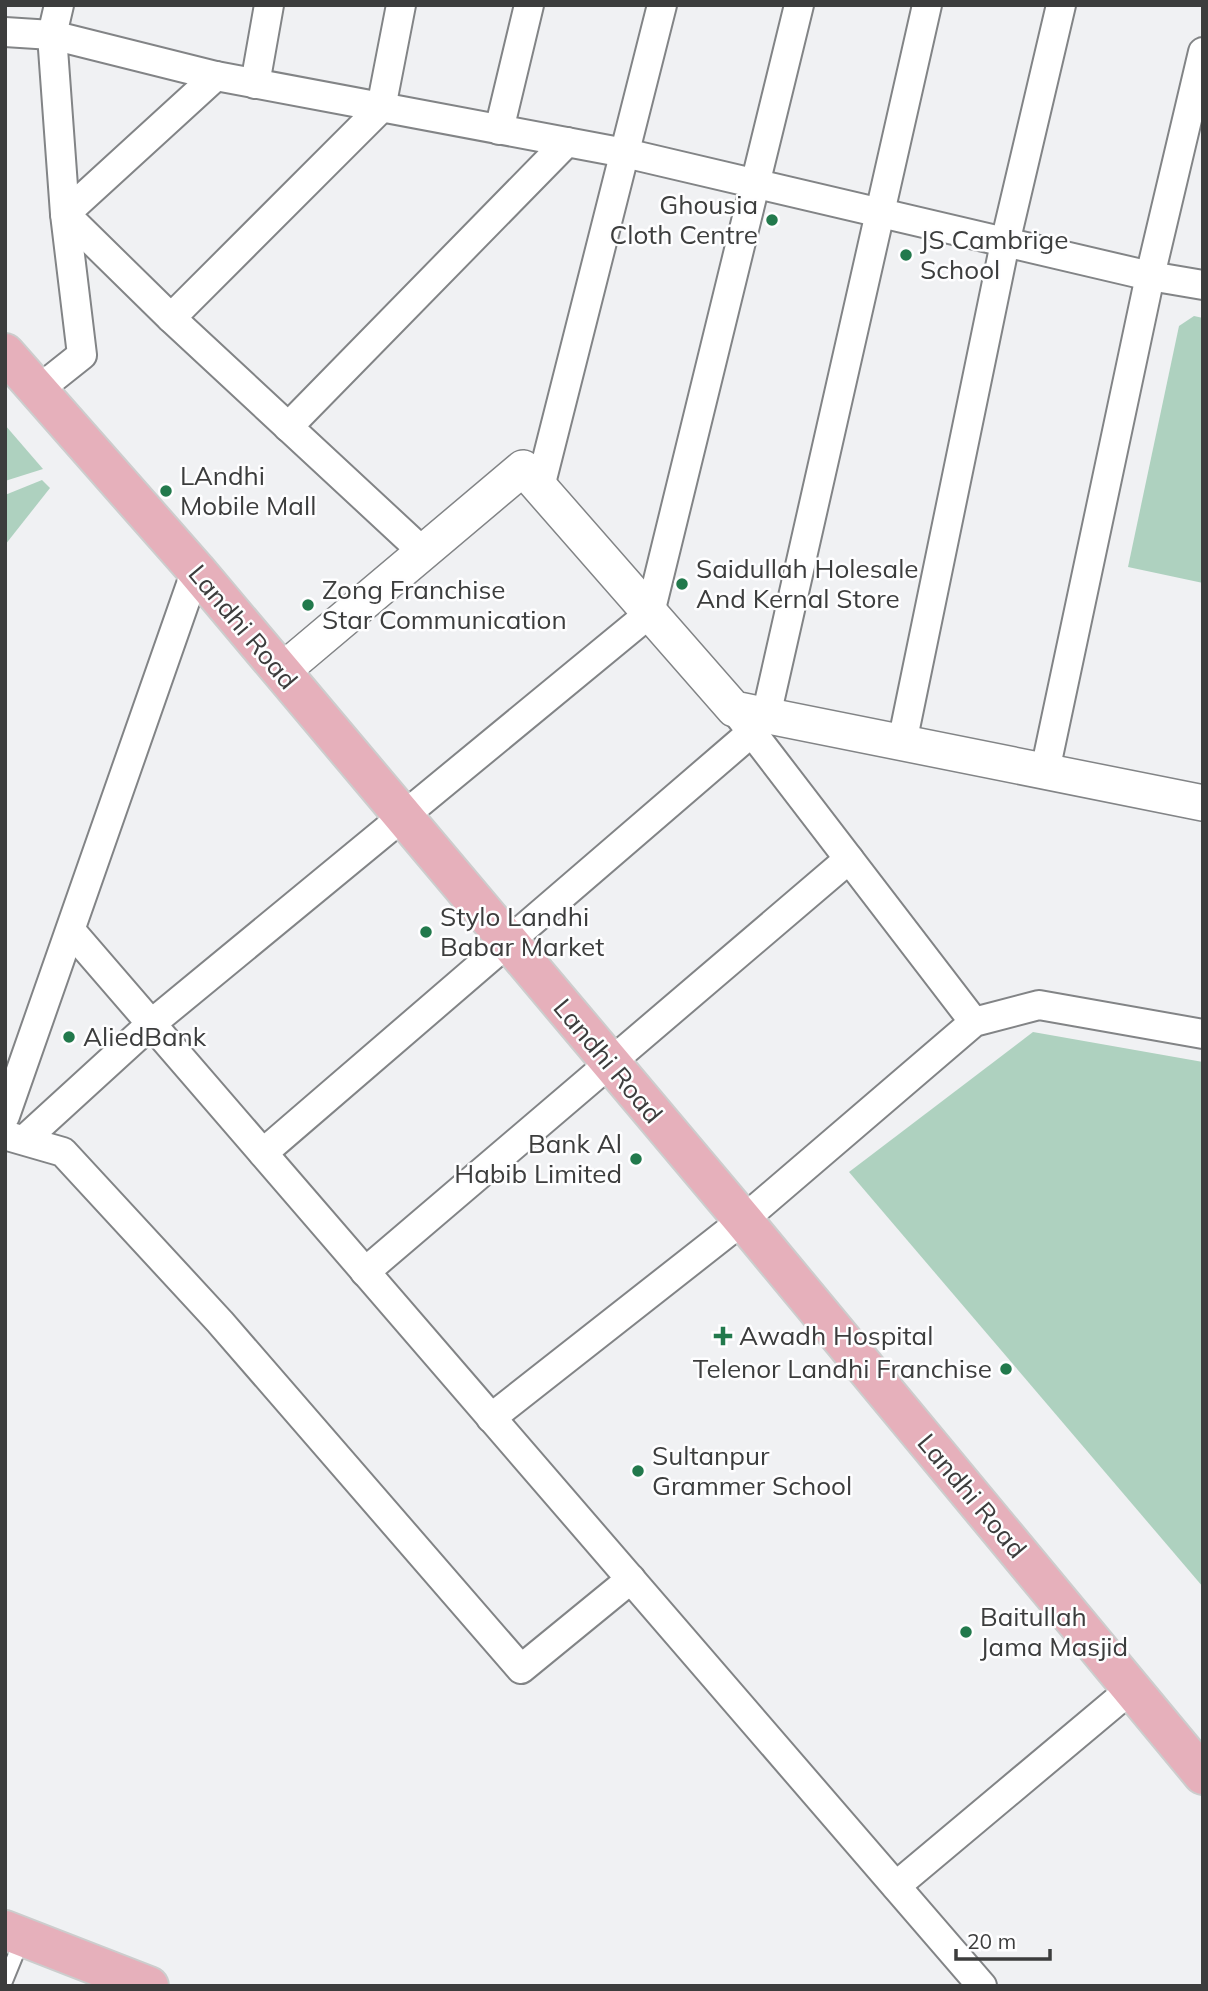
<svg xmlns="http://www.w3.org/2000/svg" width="1208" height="1991" viewBox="0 0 1208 1991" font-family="Mulish,sans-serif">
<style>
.green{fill:#aed1bf}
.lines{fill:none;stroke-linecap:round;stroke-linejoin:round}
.service-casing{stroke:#828486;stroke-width:18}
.minor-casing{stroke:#828486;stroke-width:32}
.tertiary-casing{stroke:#828486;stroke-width:38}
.primary-casing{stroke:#cccdcd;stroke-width:42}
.service{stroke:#fff;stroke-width:14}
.minor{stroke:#fff;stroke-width:28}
.tertiary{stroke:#fff;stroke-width:35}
.primary{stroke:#e6b0bb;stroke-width:38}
.poi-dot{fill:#22794c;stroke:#fefeff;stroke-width:2.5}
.labels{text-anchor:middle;stroke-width:5;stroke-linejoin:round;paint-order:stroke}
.poi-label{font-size:26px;fill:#3c3d3d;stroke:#fefeff;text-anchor:start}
.street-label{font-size:26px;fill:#3c3d3d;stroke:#fefeff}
</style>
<rect width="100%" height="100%" fill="#f0f1f3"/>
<g class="green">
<path d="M1194 316 1203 318V583L1128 567 1179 326Z"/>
<path d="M5 425 43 469 5 481Z"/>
<path d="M42 480 50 488 5 545V495Z"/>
<path d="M1033 1032 1203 1062V1587L849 1172Z"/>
</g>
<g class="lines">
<g class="service-casing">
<path id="service" d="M5 1981 23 1937"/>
</g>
<g class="minor-casing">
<g id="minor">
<path d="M5 32 52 35 216 76 625 153 1150 276 1203 285"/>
<path d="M216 76 65 214 171 318 423 552"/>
<path d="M255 84 269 5"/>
<path d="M499 130 529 5"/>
<path d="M171 318 381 108 401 5"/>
<path d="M38 390 82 355 65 214 52 35 59 5"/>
<path d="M288 427 567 142"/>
<path d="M540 487 662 5"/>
<path d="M766 716 927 5"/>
<path d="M741 718 974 1022"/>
<path d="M902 743 1005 243 1061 5"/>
<path d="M1045 771 1150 276 1203 52"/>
<path d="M72 932 982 1986"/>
<path d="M5 1116 196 570"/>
<path d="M11 1137 63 1152 220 1322 521 1669 631 1579"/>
<path d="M24 1140 151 1024 650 613 799 5"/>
<path d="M263 1153 752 732"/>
<path d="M365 1272 849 859"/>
<path d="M491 1418 743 1220 974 1022 1039 1005 1203 1034"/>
<path d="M896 1886 1131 1689"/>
</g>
</g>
<g class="tertiary-casing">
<path id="tertiary" d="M281 672 523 468 734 709 1203 803"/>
</g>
<g class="primary-casing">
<g id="primary">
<path d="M5 353 196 570 743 1220 1203 1775"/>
<path d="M5 1930 149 1986"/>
</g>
</g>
<use href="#service" class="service"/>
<use href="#minor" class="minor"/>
<use href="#tertiary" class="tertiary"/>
<use href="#primary" class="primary"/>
</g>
<g class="poi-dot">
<circle cx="772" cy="220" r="7"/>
<circle cx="906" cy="255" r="7"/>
<circle cx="166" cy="491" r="7"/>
<circle cx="682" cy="584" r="7"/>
<circle cx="308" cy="605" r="7"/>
<circle cx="426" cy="932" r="7"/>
<circle cx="69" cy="1037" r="7"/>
<circle cx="636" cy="1159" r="7"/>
<path d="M719.5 1325.5h7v7h7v7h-7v7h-7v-7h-7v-7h7z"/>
<circle cx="1006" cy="1369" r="7"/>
<circle cx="638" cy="1471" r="7"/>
<circle cx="966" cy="1632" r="7"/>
</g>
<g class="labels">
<g class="poi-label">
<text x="758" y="214" text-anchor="end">Ghousia<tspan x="758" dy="30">Cloth Centre</tspan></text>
<text x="920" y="249">JS Cambrige<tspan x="920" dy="30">School</tspan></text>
<text x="180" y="485">LAndhi<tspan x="180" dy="30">Mobile Mall</tspan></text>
<text x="696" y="578">Saidullah Holesale<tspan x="696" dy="30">And Kernal Store</tspan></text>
<text x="322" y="599">Zong Franchise<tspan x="322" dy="30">Star Communication</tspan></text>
<text x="440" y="926">Stylo Landhi<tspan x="440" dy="30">Babar Market</tspan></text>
<text x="83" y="1046">AliedBank</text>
<text x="622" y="1153" text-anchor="end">Bank Al<tspan x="622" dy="30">Habib Limited</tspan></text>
<text x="739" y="1345">Awadh Hospital</text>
<text x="992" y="1378" text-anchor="end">Telenor Landhi Franchise</text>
<text x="652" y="1465">Sultanpur<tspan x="652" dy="30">Grammer School</tspan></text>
<text x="980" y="1626">Baitullah<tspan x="980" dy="30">Jama Masjid</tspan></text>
</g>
<g class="street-label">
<text transform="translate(243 627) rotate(50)" y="9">Landhi Road</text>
<text transform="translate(608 1061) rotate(50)" y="9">Landhi Road</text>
<text transform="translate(972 1496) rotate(50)" y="9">Landhi Road</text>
</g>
</g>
<rect width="1208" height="1991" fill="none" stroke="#3c3d3d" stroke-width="14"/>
<path d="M956 1949v10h94v-10" fill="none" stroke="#3c3d3d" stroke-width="3.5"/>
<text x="967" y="1949" font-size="21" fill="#3c3d3d" stroke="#fefeff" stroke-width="5" paint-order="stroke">20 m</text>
</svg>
